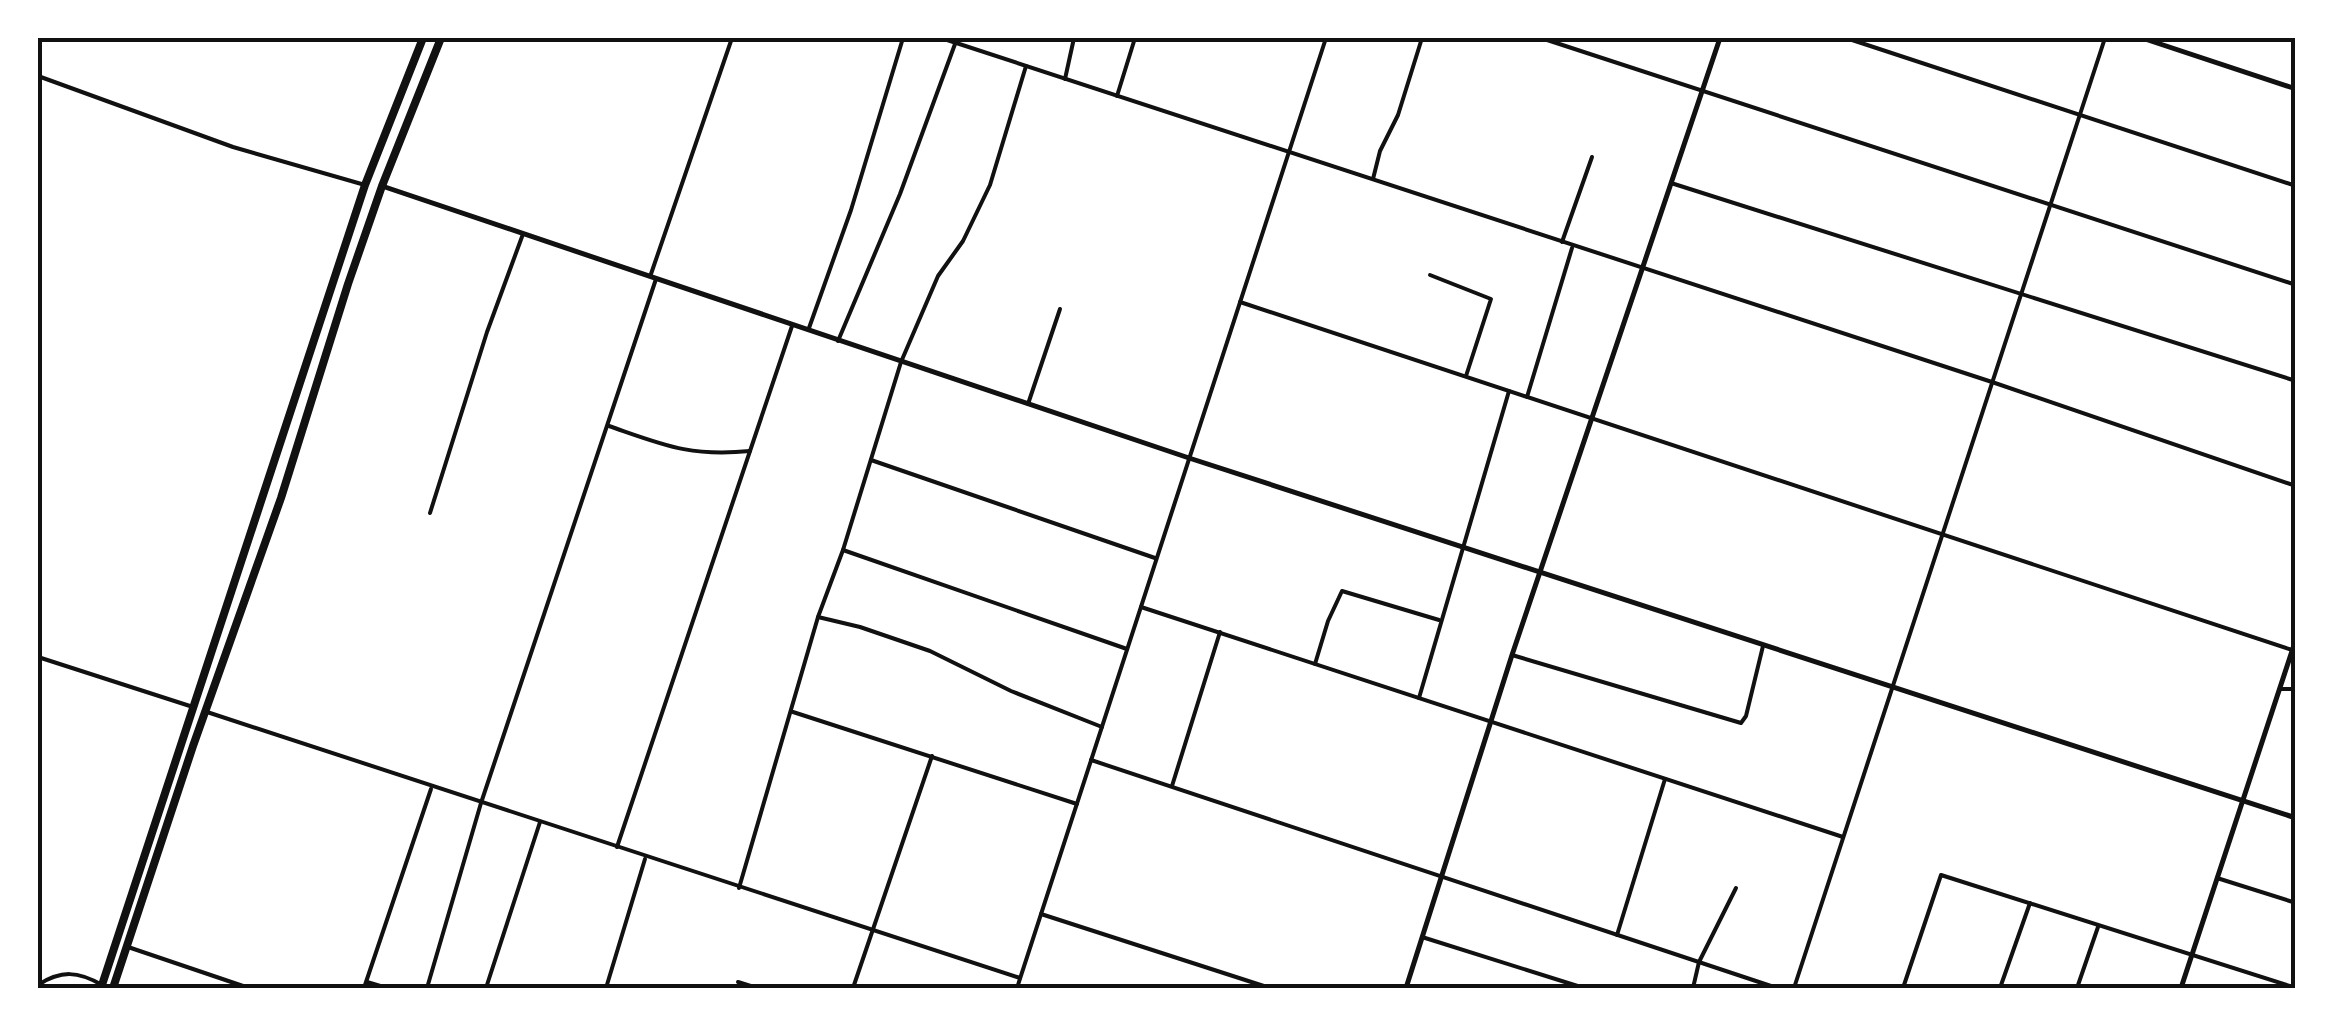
<svg xmlns="http://www.w3.org/2000/svg" width="2333" height="1026" viewBox="0 0 2333 1026" font-family="'Space Grotesk',sans-serif">
<style>
.lines{fill:none;stroke-linecap:round;stroke-linejoin:round}
.minor{stroke:#111;stroke-width:4}
.tertiary{stroke:#111;stroke-width:5}
.trunk{stroke:#111;stroke-width:8}
.neatline{fill:none;stroke:#111;stroke-width:4}
</style>
<rect width="100%" height="100%" fill="#fff"/>
<g class="lines">
<g class="minor">
<path d="M941 38 1992 382 2296 486"/>
<path d="M1541 38 2296 285"/>
<path d="M1846 38 2296 186"/>
<path d="M38 76 233 147 365 185"/>
<path d="M1065 79 1074 38"/>
<path d="M1117 96 1135 38"/>
<path d="M1373 179 1380 151 1398 115 1422 38"/>
<path d="M1671 183 2296 381"/>
<path d="M1562 242 1592 157"/>
<path d="M651 274 732 38"/>
<path d="M1430 275 1491 299 1466 376"/>
<path d="M1240 302 2292 650"/>
<path d="M809 328 851 210 903 38"/>
<path d="M838 341 900 194 955 44"/>
<path d="M1527 397 1572 248"/>
<path d="M1028 404 1060 309"/>
<path d="M609 426C664 445 690 457 750 451"/>
<path d="M871 460 1155 558"/>
<path d="M430 513 487 332 523 234"/>
<path d="M843 550 1127 649"/>
<path d="M1141 607 1843 837"/>
<path d="M818 617 860 627 930 651 1011 691 1102 727"/>
<path d="M1512 655 1741 723 1746 716 1763 646"/>
<path d="M38 657 193 707"/>
<path d="M1315 664 1328 621 1342 591 1439 620"/>
<path d="M2280 689H2296"/>
<path d="M1419 698 1509 391"/>
<path d="M207 712 1020 978"/>
<path d="M793 712 1077 804"/>
<path d="M1091 760 1777 988"/>
<path d="M1172 786 1220 632"/>
<path d="M617 847 792 326"/>
<path d="M2217 878 2296 903"/>
<path d="M739 888 818 617 843 550 901 362 938 276 963 241 990 185 1026 66"/>
<path d="M1041 914 1270 988"/>
<path d="M1617 935 1665 779"/>
<path d="M1422 937 1584 988"/>
<path d="M128 947 249 988"/>
<path d="M367 982 387 988"/>
<path d="M738 982 757 988"/>
<path d="M38 985C61 970 78 971 102 985"/>
<path d="M364 988 431 789"/>
<path d="M427 988 481 803 656 279"/>
<path d="M486 988 540 822"/>
<path d="M606 988 645 859"/>
<path d="M853 988 932 756"/>
<path d="M1017 988 1326 38"/>
<path d="M1693 988 1699 962 1736 888"/>
<path d="M1794 988 2105 38"/>
<path d="M1903 988 1941 875 2296 988"/>
<path d="M2000 988 2030 903"/>
<path d="M2077 988 2098 927"/>
</g>
<g class="tertiary">
<path d="M2142 38 2296 89"/>
<path d="M382 186 1189 458 2296 818"/>
<path d="M1406 988 1512 655 1720 38"/>
<path d="M2181 988 2296 639"/>
</g>
<g class="trunk">
<path d="M101 988 365 185 423 38"/>
<path d="M113 988 193 746 281 498 348 284 382 186 441 38"/>
</g>
</g>
<rect width="2333" height="1026" fill="none" stroke="#ffffff" stroke-width="80"/>
<rect x="40" y="40" width="2253" height="946" class="neatline"/>
</svg>
